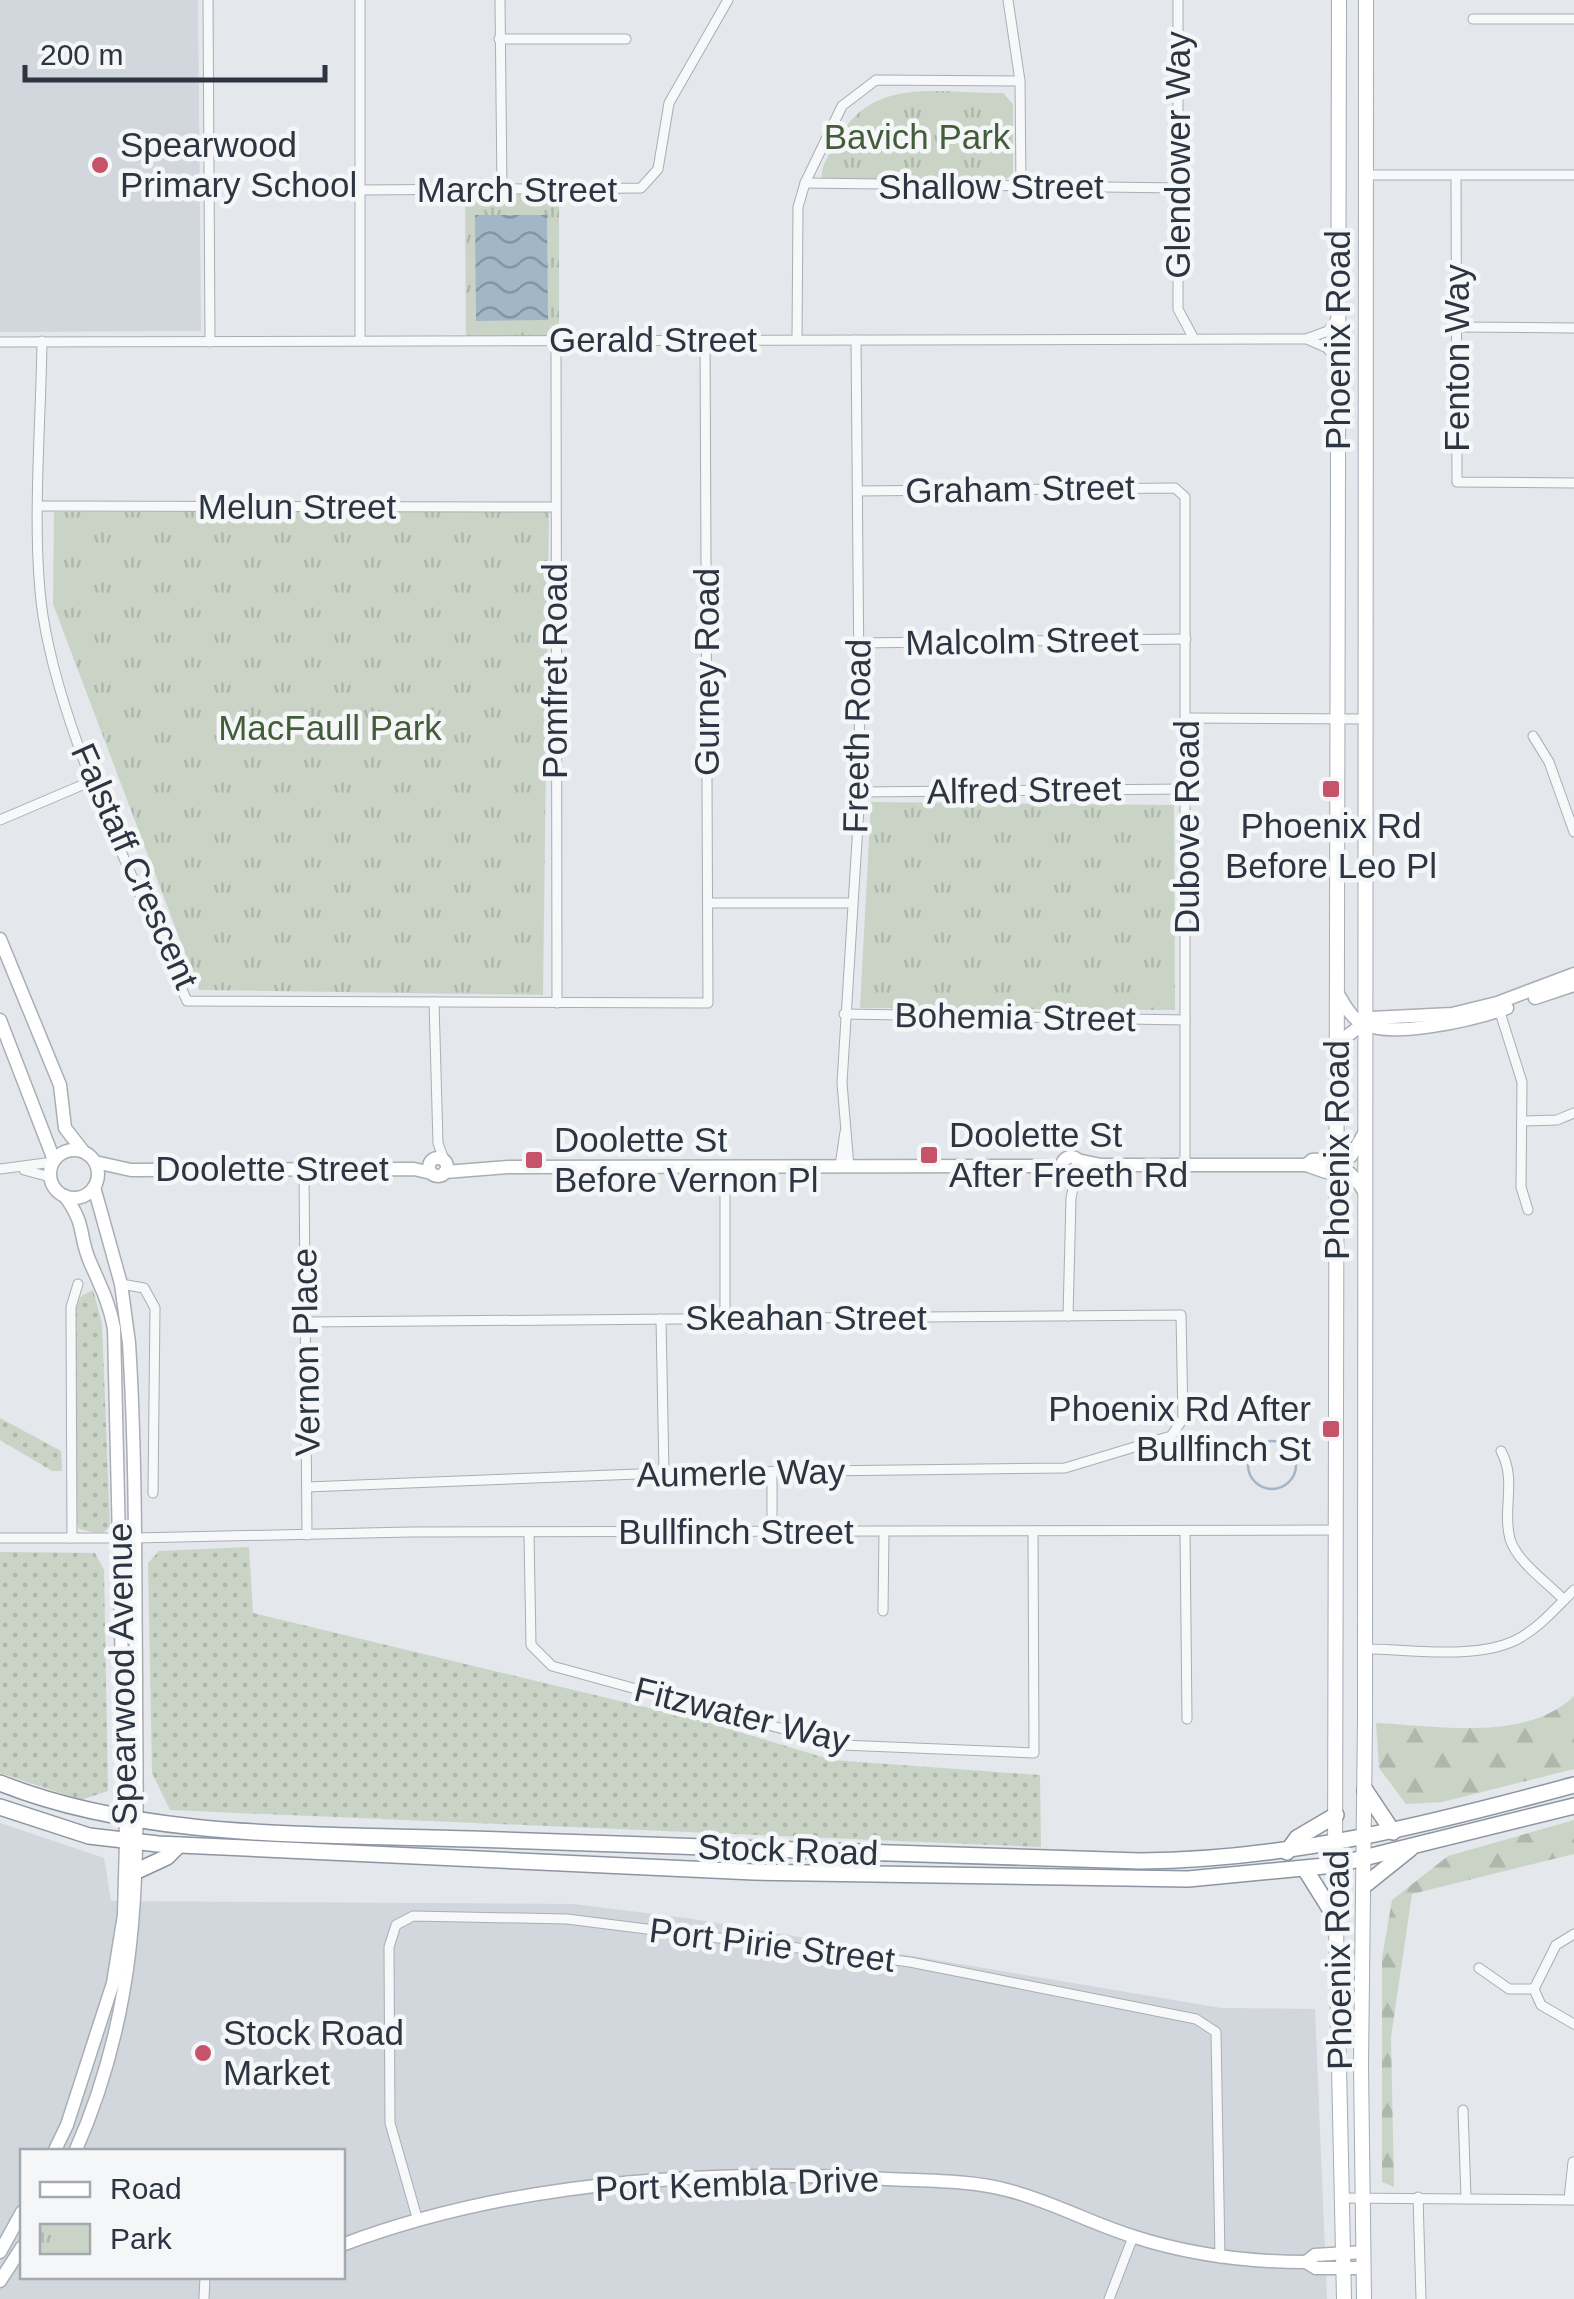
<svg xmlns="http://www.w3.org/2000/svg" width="1574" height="2299" viewBox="0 0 1574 2299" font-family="Helvetica,sans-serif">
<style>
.built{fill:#d2d6dd;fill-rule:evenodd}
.grass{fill:url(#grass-dots)}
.forest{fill:url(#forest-firs)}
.park{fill:url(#park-tufts)}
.water{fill:url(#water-waves)}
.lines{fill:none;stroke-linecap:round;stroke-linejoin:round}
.stream{stroke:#a2b6c8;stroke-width:2.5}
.street-casing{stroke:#a9aeb5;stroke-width:11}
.secondary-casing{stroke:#a9aeb5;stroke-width:15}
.primary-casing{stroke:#a4acb6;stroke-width:16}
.highway-casing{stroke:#8c95a1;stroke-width:18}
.street{stroke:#f7f8f9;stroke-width:9}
.secondary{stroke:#fff;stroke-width:12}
.primary{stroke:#fff;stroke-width:14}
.highway{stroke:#fff;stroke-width:15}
.poi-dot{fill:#c65369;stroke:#f4f6f8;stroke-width:4}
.labels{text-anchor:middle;stroke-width:9;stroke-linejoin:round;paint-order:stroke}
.park-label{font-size:35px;fill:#435d3b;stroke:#f4f6f8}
.poi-label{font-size:35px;fill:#2d3542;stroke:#f4f6f8;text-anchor:start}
.street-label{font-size:35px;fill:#2d3542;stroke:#f4f6f8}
</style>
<defs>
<pattern id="grass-dots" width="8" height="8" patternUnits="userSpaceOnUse" patternTransform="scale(2.5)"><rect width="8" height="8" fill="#cad4c6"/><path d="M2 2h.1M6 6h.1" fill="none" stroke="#aeb7ab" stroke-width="1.8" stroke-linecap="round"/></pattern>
<pattern id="forest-firs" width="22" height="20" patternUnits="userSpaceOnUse" patternTransform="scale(2.5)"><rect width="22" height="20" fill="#cad4c6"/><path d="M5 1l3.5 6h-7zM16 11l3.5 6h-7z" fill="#aeb7ab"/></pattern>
<pattern id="park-tufts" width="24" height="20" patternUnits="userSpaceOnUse" patternTransform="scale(2.5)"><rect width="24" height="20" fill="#cad4c6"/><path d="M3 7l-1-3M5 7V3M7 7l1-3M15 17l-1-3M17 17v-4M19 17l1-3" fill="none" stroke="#aeb7ab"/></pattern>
<pattern id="water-waves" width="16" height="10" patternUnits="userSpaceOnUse" patternTransform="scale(2.5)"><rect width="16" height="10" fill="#a2b6c8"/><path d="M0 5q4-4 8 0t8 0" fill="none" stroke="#8495a4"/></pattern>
</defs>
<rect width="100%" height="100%" fill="#e4e7eb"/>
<g class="built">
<path d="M0 0H198L201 331 0 332Z"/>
<path d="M0 1823 104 1858 111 1901 573 1904 686 1918 1221 2008 1315 2009 1327 2299H0ZM22 2152H342V2276H22Z"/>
</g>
<g class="grass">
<path d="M93 1290 102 1323 110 1527 101 1534 79 1529 76 1521V1308L81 1296Z"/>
<path d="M0 1418 61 1451 62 1471H52L0 1440Z"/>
<path d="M249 1547 253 1613 703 1721 832 1760 1040 1775 1041 1847 170 1810 152 1773 148 1563 159 1551Z"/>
<path d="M0 1552 95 1553 104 1570 108 1791 81 1800 0 1773Z"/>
</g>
<g class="forest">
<path d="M1574 1696V1769L1442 1802 1406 1804 1379 1768 1376 1723C1438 1726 1527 1742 1574 1696Z"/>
<path d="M1574 1820V1854L1412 1894 1391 2037 1394 2187 1382 2182V1958L1392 1900 1448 1856Z"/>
</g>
<g class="park">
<path d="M1003 93 1013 104V175L1004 180H822C820 166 829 156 835 144 872 74 935 94 1003 93Z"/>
<path d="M559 194V336H466L465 195Z"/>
<path d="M549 511 543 995 199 990 53 604 54 512Z"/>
<path d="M871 802 1174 805 1175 1010 860 1008Z"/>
</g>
<path class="water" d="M475 215H547L548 320 476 321Z"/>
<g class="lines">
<circle class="stream" cx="1272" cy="1465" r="24"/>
<g class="street-casing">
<g id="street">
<path d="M208 0 210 342"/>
<path d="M500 0 502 190"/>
<path d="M1008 0 1020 81 1021 187"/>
<path d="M1178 0V309L1193 337"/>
<path d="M1473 19H1574"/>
<path d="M499 39H626"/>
<path d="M1366 175H1574"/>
<path d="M1456 177 1457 482 1574 483"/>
<path d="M805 183 1177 188"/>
<path d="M360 190 641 188 658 169 669 103 728 0"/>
<path d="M1457 327 1574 328"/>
<path d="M556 339 557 1003"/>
<path d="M797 339 798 207 805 183 842 106 876 80 1020 81"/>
<path d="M1309 340 1327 348 1336 359"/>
<path d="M42 341C41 425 31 535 43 616 63 741 137 883 187 1001L708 1003 705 340"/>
<path d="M360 341V0"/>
<path d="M0 342 1306 339 1328 331 1338 316"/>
<path d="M858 491 1175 488 1185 497V1165"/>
<path d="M41 506 554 507"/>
<path d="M858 643 1186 639"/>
<path d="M1187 718 1366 719"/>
<path d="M1533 736 1549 762 1574 832"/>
<path d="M860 792 1188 789"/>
<path d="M0 820 94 780"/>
<path d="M708 903H852"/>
<path d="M434 1002 438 1143 444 1160"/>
<path d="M1498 1006 1522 1082 1521 1187 1528 1210"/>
<path d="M844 1014 1185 1020"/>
<path d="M1522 1121 1557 1120 1574 1113"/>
<path d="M840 1166 845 1132"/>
<path d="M725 1167V1319"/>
<path d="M849 1167 842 1083 860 792 856 340"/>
<path d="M0 1169 53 1162"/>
<path d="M304 1169 307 1535"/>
<path d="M24 1170 50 1177"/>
<path d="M121 1284 144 1288 155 1308 153 1493"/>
<path d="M1068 1316 1071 1198 1076 1174"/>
<path d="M661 1319 664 1473"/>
<path d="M306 1322 1181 1315 1183 1419 1171 1436 1065 1468 664 1473 307 1487"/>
<path d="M1501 1451C1517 1480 1502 1509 1510 1539 1517 1562 1548 1583 1564 1600"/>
<path d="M772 1472V1532"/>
<path d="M1185 1532 1187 1719"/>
<path d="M529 1533 531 1645 552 1666 842 1745 1034 1753 1033 1531"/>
<path d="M0 1538H119"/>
<path d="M72 1538 71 1307 78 1284"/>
<path d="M135 1538 410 1532 1337 1530"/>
<path d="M883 1611 884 1532"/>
<path d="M1365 1649C1410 1649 1472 1660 1514 1641 1537 1630 1556 1608 1574 1590"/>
<path d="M1479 1968 1509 1989H1534"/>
<path d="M1534 1989 1556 1945 1574 1934"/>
<path d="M1534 1989 1541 2005 1574 2024"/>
<path d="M1463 2110 1466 2198"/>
<path d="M1418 2197 1421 2299"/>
<path d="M1342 2198 1574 2200"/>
<path d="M1569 2199 1573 2162"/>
<path d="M418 2221 390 2123 389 1947 396 1925 413 1916 567 1919 910 1962 1196 2019 1216 2032 1220 2258"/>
<path d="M204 2299 205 2276"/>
<path d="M1109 2299 1133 2237"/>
</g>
</g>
<g class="secondary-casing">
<g id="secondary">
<path d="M0 939 60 1085 65 1128 83 1151"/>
<path d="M1338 994C1343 1003 1349 1014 1357 1020 1385 1042 1475 1019 1507 1008"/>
<path d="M1535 998 1574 985"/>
<path d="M0 1020 54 1160"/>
<path d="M1339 1057 1347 1036 1371 1018 1452 1014 1497 1003 1574 974"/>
<circle cx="74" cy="1174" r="24"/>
<circle cx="1071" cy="1166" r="9"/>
<circle cx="438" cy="1167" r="9"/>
<path d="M1077 1160 1101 1165H1306L1326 1172 1351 1156 1365 1132"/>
<path d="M95 1162 131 1170 414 1169 431 1173"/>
<path d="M1306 1165 1312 1160C1336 1158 1353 1172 1365 1193"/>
<path d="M445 1172 508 1167 1047 1166 1064 1170"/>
<path d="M54 2152 67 2125 113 1983 124 1915 126 1841 114 1328C109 1302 100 1285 90 1262 78 1234 87 1227 65 1196"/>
<path d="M75 2152C147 1990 136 1850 136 1679 135 1567 136 1455 129 1343L121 1284 94 1187"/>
<path d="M342 2245C514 2180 706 2169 887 2179 925 2181 970 2180 1007 2190 1051 2201 1092 2224 1135 2237 1191 2255 1247 2262 1306 2262L1316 2268H1363"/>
<path d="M0 2252 22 2212"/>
<path d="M1306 2262 1315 2255 1363 2252"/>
<path d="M0 2281 22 2247"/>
</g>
</g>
<g class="primary-casing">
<g id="primary">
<path d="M1339 0 1335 1879 1344 2299"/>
<path d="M1364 2299 1361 2065 1365 1720 1366 0"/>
</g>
</g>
<g class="highway-casing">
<g id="highway">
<path d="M0 1783C142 1840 320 1834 472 1839 695 1847 917 1854 1140 1861 1290 1860 1430 1824 1574 1785"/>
<path d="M1365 1790 1393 1832"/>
<path d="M0 1807 89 1836 158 1844 754 1872 1188 1879 1335 1865 1574 1806"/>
<path d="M1287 1852 1297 1838 1336 1815"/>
<path d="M1305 1869 1335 1917"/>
<path d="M139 1870 167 1857 179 1845"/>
<path d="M1365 1885 1410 1849"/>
</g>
</g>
<use href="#street" class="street"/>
<use href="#secondary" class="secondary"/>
<use href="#primary" class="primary"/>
<use href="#highway" class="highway"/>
</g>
<g class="poi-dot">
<circle cx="100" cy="165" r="10"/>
<rect x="1321" y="779" width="20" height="20" rx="5"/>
<rect x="919" y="1145" width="20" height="20" rx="5"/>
<rect x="524" y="1150" width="20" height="20" rx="5"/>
<rect x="1321" y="1419" width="20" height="20" rx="5"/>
<circle cx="203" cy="2053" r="10"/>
</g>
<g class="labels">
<g class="park-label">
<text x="917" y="149">Bavich Park</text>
<text x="330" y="740">MacFaull Park</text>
</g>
<g class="poi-label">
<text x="120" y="157">Spearwood<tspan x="120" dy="40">Primary School</tspan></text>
<text x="1331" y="838" text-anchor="middle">Phoenix Rd<tspan x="1331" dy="40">Before Leo Pl</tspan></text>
<text x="949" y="1147">Doolette St<tspan x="949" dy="40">After Freeth Rd</tspan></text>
<text x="554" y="1152">Doolette St<tspan x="554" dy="40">Before Vernon Pl</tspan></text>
<text x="1311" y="1421" text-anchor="end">Phoenix Rd After<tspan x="1311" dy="40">Bullfinch St</tspan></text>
<text x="223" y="2045">Stock Road<tspan x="223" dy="40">Market</tspan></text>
</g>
<g class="street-label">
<text transform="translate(1178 155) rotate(-90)" y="12">Glendower Way</text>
<text x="991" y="199">Shallow Street</text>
<text x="517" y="202">March Street</text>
<text x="653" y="352">Gerald Street</text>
<text transform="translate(1338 340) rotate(-90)" y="12">Phoenix Road</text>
<text transform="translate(1457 358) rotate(-90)" y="12">Fenton Way</text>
<text transform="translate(1020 489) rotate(-1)" y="12">Graham Street</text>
<text x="297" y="519">Melun Street</text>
<text transform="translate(1022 641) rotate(-1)" y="12">Malcolm Street</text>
<text transform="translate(555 671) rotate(-90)" y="12">Pomfret Road</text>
<text transform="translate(707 672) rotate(-90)" y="12">Gurney Road</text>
<text transform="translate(857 736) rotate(-89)" y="12">Freeth Road</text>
<text transform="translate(1024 790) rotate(-1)" y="12">Alfred Street</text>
<text transform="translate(1187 827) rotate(-90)" y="12">Dubove Road</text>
<text transform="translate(135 866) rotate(66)" y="12">Falstaff Crescent</text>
<text transform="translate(1015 1017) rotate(1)" y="12">Bohemia Street</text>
<text transform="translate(1337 1150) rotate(-90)" y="12">Phoenix Road</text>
<text x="272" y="1181">Doolette Street</text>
<text x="806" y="1330">Skeahan Street</text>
<text transform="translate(306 1352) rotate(-91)" y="12">Vernon Place</text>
<text transform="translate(741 1473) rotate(-1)" y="12">Aumerle Way</text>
<text x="736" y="1544">Bullfinch Street</text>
<text transform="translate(122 1674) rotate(-91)" y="12">Spearwood Avenue</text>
<text transform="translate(742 1715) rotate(14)" y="12">Fitzwater Way</text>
<text transform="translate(788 1850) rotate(2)" y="12">Stock Road</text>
<text transform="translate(772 1945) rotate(7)" y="12">Port Pirie Street</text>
<text transform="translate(1338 1960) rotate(-91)" y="12">Phoenix Road</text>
<text transform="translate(737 2184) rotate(-2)" y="12">Port Kembla Drive</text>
</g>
</g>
<rect x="20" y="2149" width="325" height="130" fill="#f4f6f8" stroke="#a4a9af" stroke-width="2.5"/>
<rect x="40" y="2182" width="50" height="15" fill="#ffffff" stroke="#a4a9af" stroke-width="2.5"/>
<text x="110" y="2199" font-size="30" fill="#2d3542">Road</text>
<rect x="40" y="2224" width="50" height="30" fill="url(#park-tufts)" stroke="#a4a9af" stroke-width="2.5"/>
<text x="110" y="2249" font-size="30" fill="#2d3542">Park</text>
<path d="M25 65v15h300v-15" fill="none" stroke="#2d3542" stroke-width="5"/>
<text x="40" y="65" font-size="30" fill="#2d3542" stroke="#f4f6f8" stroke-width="8" paint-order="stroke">200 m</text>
</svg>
